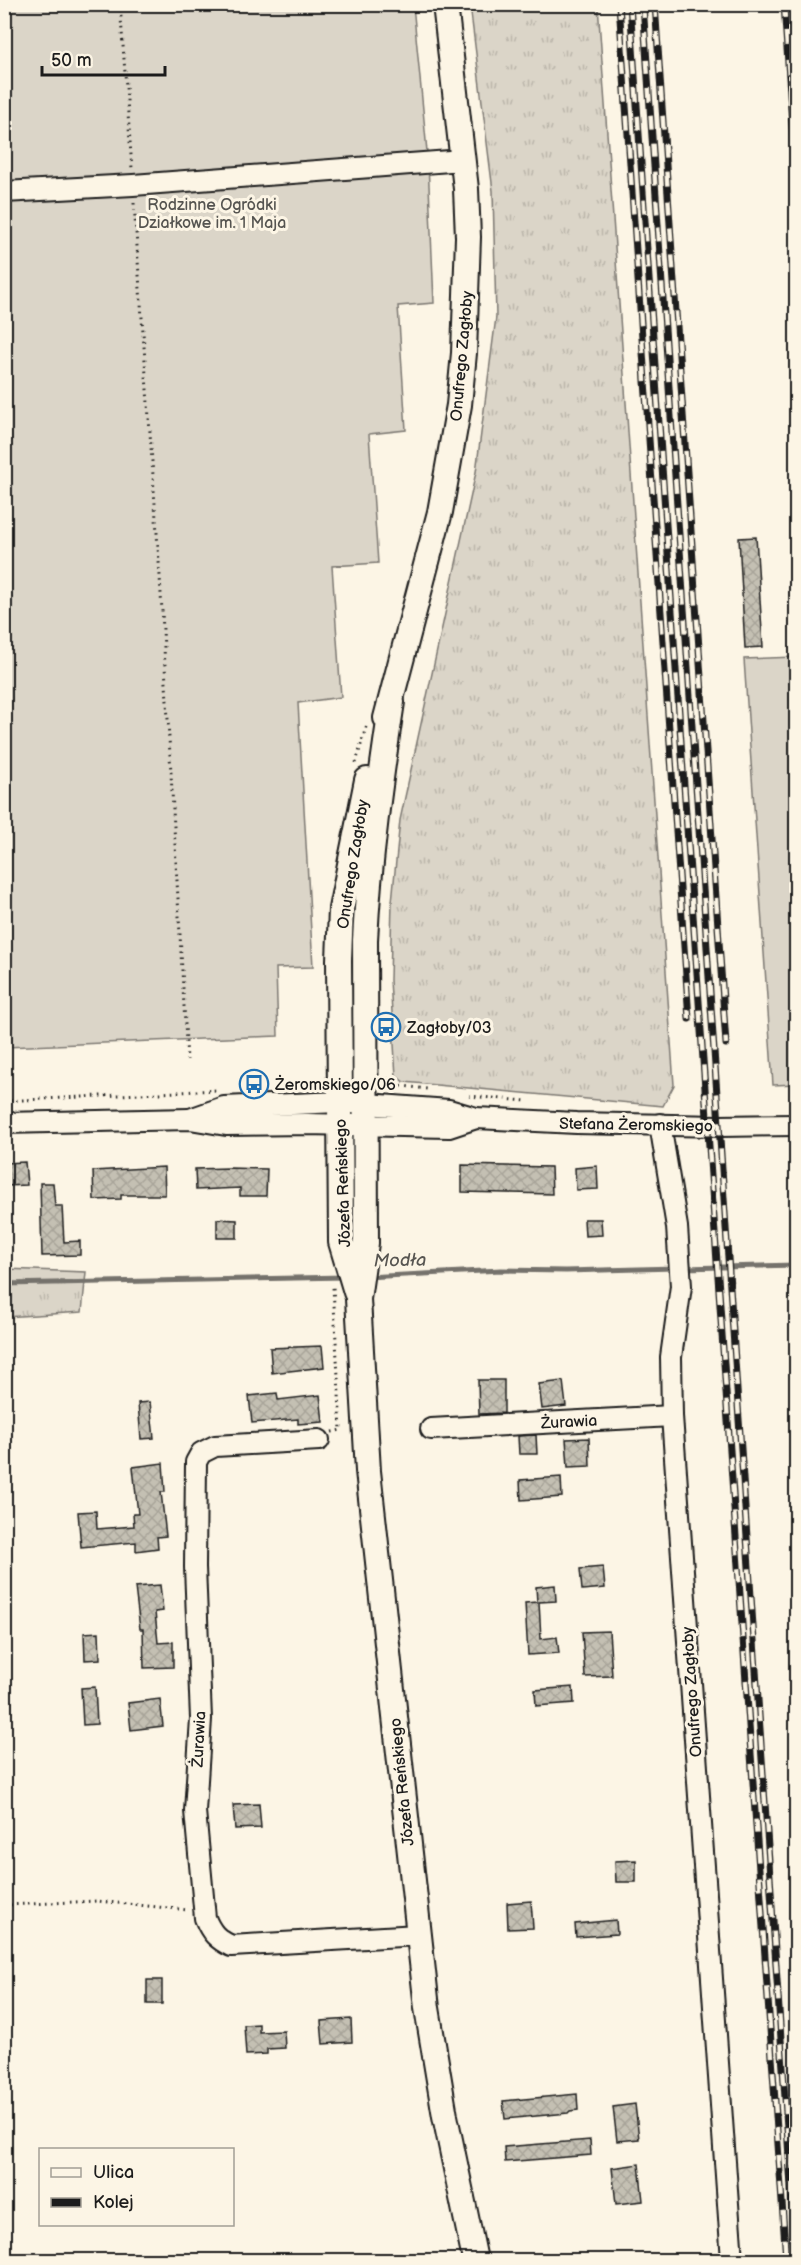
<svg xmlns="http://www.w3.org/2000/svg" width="801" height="2265" viewBox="0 0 801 2265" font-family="'Balsamiq Sans',sans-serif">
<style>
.grass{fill:url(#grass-tufts);stroke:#7c7872;stroke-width:1.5}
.garden{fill:#dbd5c8;stroke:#7c7872;stroke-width:1.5}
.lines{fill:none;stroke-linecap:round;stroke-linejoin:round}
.stream{stroke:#75726c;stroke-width:5}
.building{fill:url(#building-cross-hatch);stroke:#1c1c1c;stroke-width:1.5}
.minor-casing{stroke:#1c1c1c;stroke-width:24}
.major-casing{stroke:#1c1c1c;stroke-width:28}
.path{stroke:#1c1c1c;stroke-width:3;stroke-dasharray:1.5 4.5;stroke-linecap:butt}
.minor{stroke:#fcf5e5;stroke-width:20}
.major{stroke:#fcf5e5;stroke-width:24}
.rail-casing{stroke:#1c1c1c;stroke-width:7}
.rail{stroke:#fcf5e5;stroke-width:4.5;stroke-dasharray:14;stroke-linecap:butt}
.labels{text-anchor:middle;stroke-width:6;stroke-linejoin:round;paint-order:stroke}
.park-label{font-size:16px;fill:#555450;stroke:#fcf5e5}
.street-label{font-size:16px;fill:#1c1c1c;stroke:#fcf5e5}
.poi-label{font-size:16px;fill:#1c1c1c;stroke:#fcf5e5;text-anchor:start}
.water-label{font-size:18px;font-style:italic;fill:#575551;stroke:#fcf5e5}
</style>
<defs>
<pattern id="grass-tufts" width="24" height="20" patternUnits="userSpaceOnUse" patternTransform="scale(1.5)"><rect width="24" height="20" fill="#dbd5c8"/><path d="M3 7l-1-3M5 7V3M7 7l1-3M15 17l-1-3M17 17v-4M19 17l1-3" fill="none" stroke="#bbb6ab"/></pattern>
<pattern id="building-cross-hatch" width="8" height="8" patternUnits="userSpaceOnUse" patternTransform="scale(1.5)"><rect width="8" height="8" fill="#c4c0b3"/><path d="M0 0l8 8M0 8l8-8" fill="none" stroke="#a8a499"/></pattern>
</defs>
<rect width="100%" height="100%" fill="#fcf5e5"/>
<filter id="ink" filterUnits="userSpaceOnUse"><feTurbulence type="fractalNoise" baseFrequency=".0167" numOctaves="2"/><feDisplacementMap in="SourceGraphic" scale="12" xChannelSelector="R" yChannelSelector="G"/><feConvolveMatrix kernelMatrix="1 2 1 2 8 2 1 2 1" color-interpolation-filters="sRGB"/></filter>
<g filter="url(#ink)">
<g class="grass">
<path d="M470 5H598L674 1085 663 1106 404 1082 396 1076 390 980 392 902 400 820 476 472 496 317 493 191Z"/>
<path d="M5 1269 86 1272 82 1312 5 1317Z"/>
</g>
<g class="garden">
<path d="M4 5H413L428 162 434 303 398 306 406 430 369 434 378 563 332 566 341 697 298 703 313 967 276 968 278 1036 5 1047Z"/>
<path d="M796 657V1084L773 1085 744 659Z"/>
</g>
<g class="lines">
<g class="stream">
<path d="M684 1268 796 1265"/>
<path d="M366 1277 501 1270 566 1271 675 1268"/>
<path d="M4 1284 345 1277"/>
</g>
</g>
<g class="building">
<path d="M756 537 763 647 745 648 739 538Z"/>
<path d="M25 1162 27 1185 6 1186 4 1163Z"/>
<path d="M462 1165 551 1167 552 1194 462 1192Z"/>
<path d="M597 1166 598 1189 576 1190 575 1168Z"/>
<path d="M164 1167 165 1195H121V1199L94 1200 93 1171Z"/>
<path d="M229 1168 267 1169 266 1196H240V1188L196 1190 195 1169Z"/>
<path d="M40 1183H53L55 1206H62L64 1242 80 1241V1255L42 1256Z"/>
<path d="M217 1219 237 1220V1238H217Z"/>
<path d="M584 1219H601L602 1235 585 1236Z"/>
<path d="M322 1346 324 1367 272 1373 270 1348Z"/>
<path d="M478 1380H504V1413L479 1414Z"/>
<path d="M563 1381 566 1406 542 1409 539 1384Z"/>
<path d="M277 1393 278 1400 320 1395 323 1422 298 1424V1419L252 1423 249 1396Z"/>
<path d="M150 1402 154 1438 141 1439 138 1403Z"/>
<path d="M536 1435 537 1454H519L518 1436Z"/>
<path d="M589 1438 590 1466 568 1467 566 1439Z"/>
<path d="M163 1463 165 1492H161L166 1536 157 1537 158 1548 136 1551V1542L81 1547 78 1512 96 1511 97 1529 134 1526 133 1514H138L133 1467Z"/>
<path d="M561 1477 562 1497 521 1500 520 1480Z"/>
<path d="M603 1567 605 1588 582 1590 580 1569Z"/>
<path d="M160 1585 163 1611 155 1612 158 1643 173 1642V1667L144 1668 143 1629H140L135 1587Z"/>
<path d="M555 1585 556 1601 539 1602 541 1639 557 1637 559 1653 528 1655 525 1603 537 1602 536 1587Z"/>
<path d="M609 1631 612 1676 585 1677 582 1632Z"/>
<path d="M99 1632 100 1659 85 1660 84 1633Z"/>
<path d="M95 1687 97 1724 83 1725 81 1688Z"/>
<path d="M573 1687 574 1703 536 1706 535 1690Z"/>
<path d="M160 1699 163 1726 131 1730 128 1703Z"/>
<path d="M259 1804 261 1828 235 1829 233 1805Z"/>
<path d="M636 1860V1882H616L615 1861Z"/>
<path d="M531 1901 533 1928 508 1929 507 1903Z"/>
<path d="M616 1920 617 1934 576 1937 575 1924Z"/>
<rect x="147" y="1980" width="15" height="24"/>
<path d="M351 2019 352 2042 323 2044 321 2021Z"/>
<path d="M259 2024V2032L284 2031 285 2048 267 2049V2054L246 2055 244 2025Z"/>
<path d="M577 2094 578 2110 570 2111 568 2113 505 2119 503 2101Z"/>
<path d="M635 2104 639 2139 617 2141 613 2107Z"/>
<path d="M590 2140 591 2155 505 2162 504 2147Z"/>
<path d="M639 2164 643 2201 616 2204 612 2168Z"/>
</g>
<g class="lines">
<g class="minor-casing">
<g id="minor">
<path d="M4 192 133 185 463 160"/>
<path d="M190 1119 224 1107 339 1102 449 1110 476 1118 576 1123 719 1126 796 1125"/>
<path d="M4 1123 190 1119 226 1125 307 1124 449 1127 476 1118"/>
<path d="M660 1124 677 1227 681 1286 671 1357 672 1416 732 2260"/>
<path d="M431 1429 672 1416"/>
<path d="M319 1440 215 1446 201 1453 196 1462 195 1567 201 1719 195 1811 205 1918C211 1933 217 1939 231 1946L418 1935"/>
</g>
</g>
<g class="major-casing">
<g id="major">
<path d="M392 702C380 782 369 860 365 940L366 1243 358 1299 368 1471 427 2008 445 2116 475 2260"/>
<path d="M386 718 440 512 459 405 464 353 468 237 466 189 445 4"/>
<path d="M356 1292 341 1242 339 960 341 909 367 780"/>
</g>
</g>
<g class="path">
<path d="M120 4 132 169"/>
<path d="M134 203 160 576 187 1060"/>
<path d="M356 763 367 723"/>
<path d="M386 1078 394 1085 427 1089"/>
<path d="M469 1096 526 1101"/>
<path d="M4 1101 217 1090"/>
<path d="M332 1432 341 1430 333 1287"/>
<path d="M4 1905 97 1901 188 1910"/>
</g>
<use href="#minor" class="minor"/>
<use href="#major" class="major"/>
<g class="rail-casing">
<g id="rail">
<path d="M619 4 689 1019"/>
<path d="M630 4 786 2260"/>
<path d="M643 4 796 2260"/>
<path d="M655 4 726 1044"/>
<path d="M784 4 796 182"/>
</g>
</g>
<use href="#rail" class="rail"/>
</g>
</g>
<defs>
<g id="bus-ring" transform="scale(1.5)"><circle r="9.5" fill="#fcf5e5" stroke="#1f6fb2" stroke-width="1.5"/><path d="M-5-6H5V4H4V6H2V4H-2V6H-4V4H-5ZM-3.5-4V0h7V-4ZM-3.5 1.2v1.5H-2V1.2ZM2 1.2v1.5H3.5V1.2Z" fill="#1f6fb2"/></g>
</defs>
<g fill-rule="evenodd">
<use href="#bus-ring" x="386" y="1027"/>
<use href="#bus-ring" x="254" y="1084"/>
</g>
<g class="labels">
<g class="park-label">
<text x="212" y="210">Rodzinne Ogródki<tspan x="212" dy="18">Działkowe im. 1 Maja</tspan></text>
</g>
<g class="street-label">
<text transform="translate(461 356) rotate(-85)" y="6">Onufrego Zagłoby</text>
<text transform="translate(352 864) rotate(-81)" y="6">Onufrego Zagłoby</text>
<text transform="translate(636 1124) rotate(1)" y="6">Stefana Żeromskiego</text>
<text transform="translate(342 1183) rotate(-92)" y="6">Józefa Reńskiego</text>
<text transform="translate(569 1421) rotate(-3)" y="6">Żurawia</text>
<text transform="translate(691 1692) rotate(-94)" y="6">Onufrego Zagłoby</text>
<text transform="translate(198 1739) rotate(-87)" y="6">Żurawia</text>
<text transform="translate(401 1782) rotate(-96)" y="6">Józefa Reńskiego</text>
</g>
<g class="poi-label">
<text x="407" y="1033">Zagłoby/03</text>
<text x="275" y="1090">Żeromskiego/06</text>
</g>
<g class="water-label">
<text transform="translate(400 1260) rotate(-1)" y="6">Modła</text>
</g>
</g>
<rect width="801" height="2265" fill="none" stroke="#fcf5e5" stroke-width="24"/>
<rect x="12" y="12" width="777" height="2241" fill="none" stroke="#1c1c1c" stroke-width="2" filter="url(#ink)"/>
<rect x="39" y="2148" width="195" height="78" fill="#fcf5e5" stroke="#a29e95" stroke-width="1.5"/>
<rect x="51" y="2168" width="30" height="9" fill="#fcf5e5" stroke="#a29e95" stroke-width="1.5"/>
<text x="93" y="2178" font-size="18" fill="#1c1c1c">Ulica</text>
<rect x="51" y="2198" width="30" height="9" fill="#1c1c1c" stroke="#a29e95" stroke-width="1.5"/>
<text x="93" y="2208" font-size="18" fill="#1c1c1c">Kolej</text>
<path d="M42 66v9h123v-9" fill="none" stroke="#1c1c1c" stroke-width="3"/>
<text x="51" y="66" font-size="18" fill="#1c1c1c" stroke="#fcf5e5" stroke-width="4.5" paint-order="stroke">50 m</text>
</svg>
